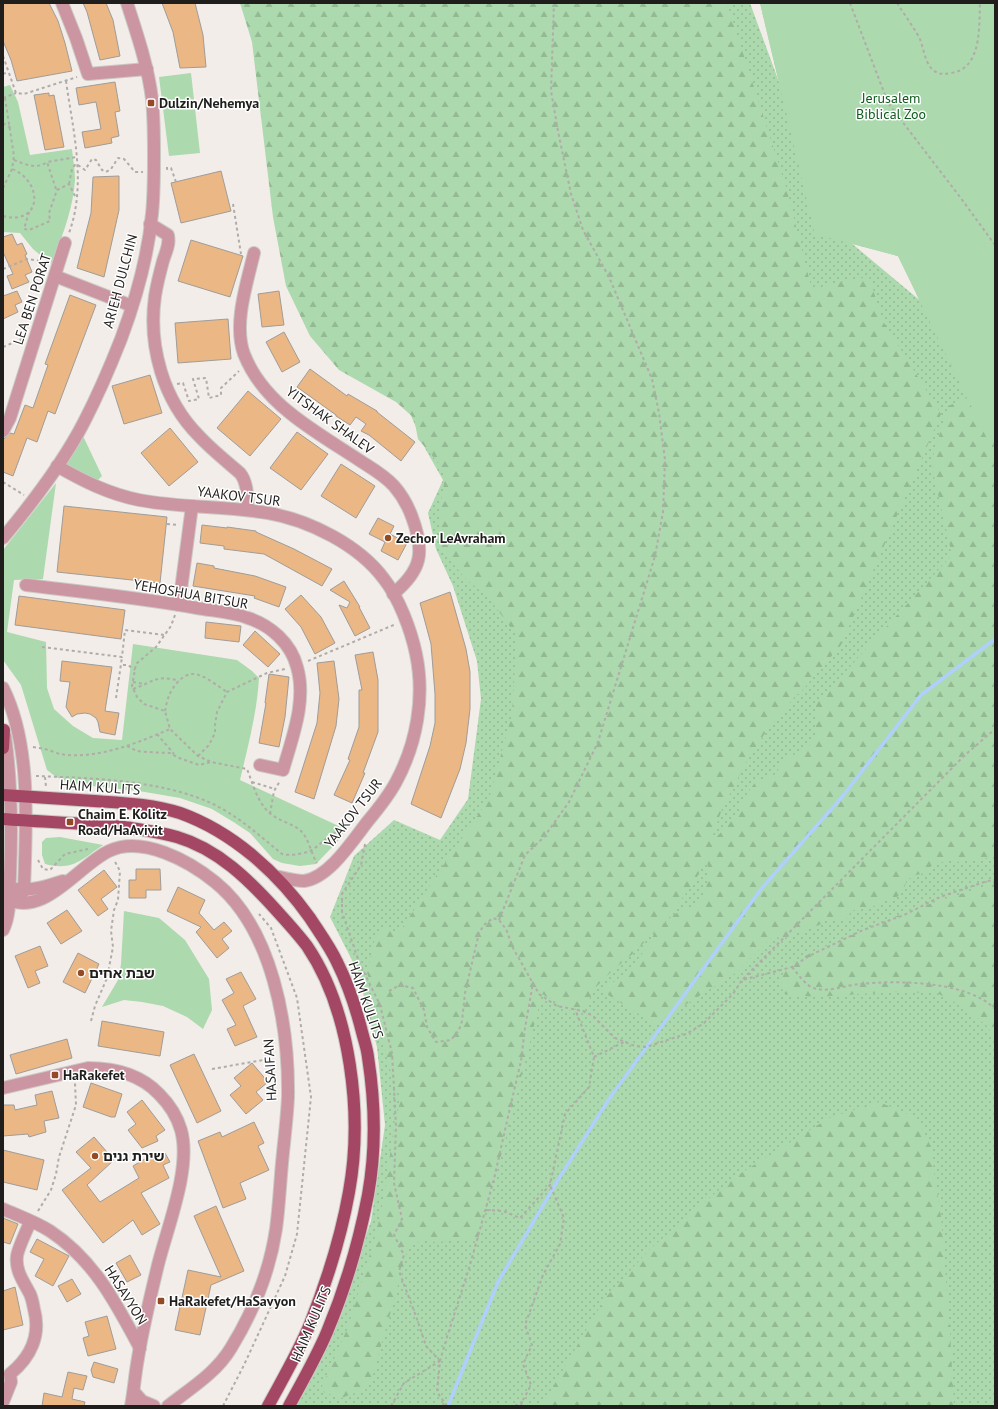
<svg xmlns="http://www.w3.org/2000/svg" width="998" height="1409" viewBox="0 0 998 1409" font-family="'PT Sans','Noto Sans Hebrew',sans-serif">
<style>
.grass{fill:url(#grass-dots)}
.forest{fill:url(#forest-firs);fill-rule:evenodd}
.park{fill:#acd9ad}
.lines{fill:none;stroke-linecap:round;stroke-linejoin:round}
.stream{stroke:#b0cffb;stroke-width:3.5}
.building{fill:#eab785;stroke:#a09c98}
.minor-casing{stroke:#ccc8c4;stroke-width:14}
.major-casing{stroke:#ccc8c4;stroke-width:14}
.path{stroke:#b0aca8;stroke-width:2;stroke-dasharray:3 3;stroke-linecap:butt}
.minor{stroke:#cb95a2;stroke-width:12}
.major{stroke:#a44764;stroke-width:12}
.poi-dot{fill:#934b27;stroke:#fff;stroke-width:1.5}
.labels{text-anchor:middle;stroke-width:3;stroke-linejoin:round;paint-order:stroke}
.park-label{font-size:14px;fill:#0f5b1e;stroke:#fff}
.poi-label{font-size:14px;font-weight:bold;fill:#1f1e1c;stroke:#fff;text-anchor:start}
.street-label{font-size:14px;fill:#1f1e1c;stroke:#fff}
</style>
<defs>
<pattern id="grass-dots" width="8" height="8" patternUnits="userSpaceOnUse"><rect width="8" height="8" fill="#acd9ad"/><path d="M2 2h.1M6 6h.1" fill="none" stroke="#94ba94" stroke-width="1.8" stroke-linecap="round"/></pattern>
<pattern id="forest-firs" width="22" height="20" patternUnits="userSpaceOnUse"><rect width="22" height="20" fill="#acd9ad"/><path d="M5 1l3.5 6h-7zM16 11l3.5 6h-7z" fill="#94ba94"/></pattern>
</defs>
<rect width="100%" height="100%" fill="#f2ede9"/>
<path class="grass" d="M264 3H750L832 227 995 363V1406H295L349 1285 371 1221 385 1125 377 1047 357 970 330 917 354 856 394 820 440 840 468 799 481 699 477 661 453 586 436 549 428 513 443 480 426 450 409 411Z"/>
<g class="forest">
<path d="M240 3H727L786 187 812 290 828 284 869 277 883 321 941 414 841 645 799 694H797L763 736 746 763 722 809 710 844 739 813 742 803 747 794 756 781 766 778 776 774 780 766 787 760 788 758 812 744 816 733V701L825 694 952 555 931 463 948 406 967 398 898 256 815 234 760 3H995V853L983 860 974 859 957 862 948 860 931 866 925 873 916 875 907 880 903 891 896 898 879 903 869 909 859 908 852 911 846 919H828L821 924 805 931 797 933 785 938 772 937 737 972 655 1024 600 990C621 981 648 952 655 931L636 951 613 970 596 987 581 1014H576L542 994 504 1145 478 1239 436 1242 423 1240 408 1248C400 1281 390 1313 381 1346 376 1362 375 1374 367 1389L341 1398 320 1391 348 1327 377 1230 386 1183 395 1119 401 1100 389 1066 367 972 376 934 386 928 399 933 440 870 489 799 512 714 517 636 488 597 467 580 439 548V513L446 472 418 439 414 418 396 402 339 370 310 336 286 286 273 217 252 42ZM706 859C711 873 708 892 697 902 691 908 682 910 675 914 670 917 666 923 660 925L693 885Z"/>
<path d="M995 883V1038L987 1026 964 1007 937 993 887 992 817 997 784 994 779 981 789 964 817 950 911 910Z"/>
<path d="M879 1102 917 1118 930 1145 941 1217 950 1332 954 1406H543L550 1392 605 1298 650 1249 733 1178 829 1118Z"/>
</g>
<g class="park">
<path d="M760 3H995V439L991 447 898 256 815 234Z"/>
<path d="M191 73 200 153 169 156 159 77Z"/>
<path d="M10 85 18 102 30 155 72 149C73 159 75 170 75 180 73 210 62 237 51 264L33 249 20 233 3 232V87Z"/>
<path d="M83 436 102 476 97 481 64 466Z"/>
<path d="M56 483 43 579 14 580 7 632 46 642 47 688 54 709 73 726 93 738 122 740 133 644 237 660 252 671 259 678C257 713 248 746 240 780L345 829 337 842 316 864 300 866 282 863 273 859 250 833 235 823 212 809 180 798 139 791 74 784 56 777 47 770 21 685 3 660V550Z"/>
<path d="M60 837 103 845C81 860 73 871 45 864L42 855V842L46 838Z"/>
<path d="M124 911 159 918 185 940 209 979 212 1010 203 1029 187 1017 163 1006 142 1002 124 1000 102 1007 118 980 121 964Z"/>
</g>
<g class="lines">
<path class="stream" d="M448 1406 498 1282 558 1180 609 1099 761 889 842 797 921 695 995 639"/>
</g>
<g class="building">
<path d="M3 3H49L58 21 65 43 72 71 17 81 11 60 3 41Z"/>
<path d="M83 3H106L113 20 120 56 100 60 87 12Z"/>
<path d="M162 3H195L203 35 206 67 180 68 173 32Z"/>
<path d="M115 82 120 111 115 112 119 136 111 138 112 143 85 148 82 132 101 129 96 102 79 105 76 88Z"/>
<path d="M49 93V96L54 95 64 147 45 150 34 95Z"/>
<path d="M221 171 231 211 181 223 171 183Z"/>
<path d="M119 176V210L104 277 77 268 91 213 93 177Z"/>
<path d="M12 234 17 245 22 243 27 254 25 255 32 272 25 275 29 282 12 289 7 276 13 274 3 252V237Z"/>
<path d="M191 240 243 256 230 297 178 281Z"/>
<path d="M17 291 22 302 15 305 18 312 3 319V296Z"/>
<path d="M279 291 284 325 262 327 258 294Z"/>
<path d="M70 295 96 305 55 414 48 411 37 442 27 438 13 476 3 472V440L10 433 14 434 25 405 33 408 48 365 45 364Z"/>
<path d="M228 319 231 359 178 363 175 323Z"/>
<path d="M284 332 300 362 282 372 266 342Z"/>
<path d="M310 369 347 396 348 394 377 411V412L415 442 401 461 369 435 361 431 366 424 356 417 350 425 336 416V415L297 387Z"/>
<path d="M150 375 162 413 124 424 112 386Z"/>
<path d="M248 391 281 419 250 456 217 428Z"/>
<path d="M170 428 198 462 169 486 141 453Z"/>
<path d="M297 432 328 454 301 490 270 468Z"/>
<path d="M341 464 375 486 356 518 321 496Z"/>
<path d="M64 506 167 517 160 583 57 572Z"/>
<path d="M378 518 394 526 390 534 407 543 398 560 381 551 385 542 369 534Z"/>
<path d="M202 525 227 528V527L256 531V532L294 549 332 569 322 586 264 554 224 549V546L200 543Z"/>
<path d="M197 563 214 566V568L255 576 286 587 279 607 254 598 255 596 193 586Z"/>
<path d="M344 581 360 607H359L370 628 355 636 339 605 347 608 350 602 330 590Z"/>
<path d="M450 592 466 649 470 672V709L466 743 460 769 441 818 411 804 430 746 435 723V694L431 644 420 603Z"/>
<path d="M301 595 321 617 335 643 315 654 301 627 285 609Z"/>
<path d="M19 596 125 610 121 639 15 625Z"/>
<path d="M206 622 241 626 239 642 205 638Z"/>
<path d="M255 631 280 654 268 667 243 645Z"/>
<path d="M373 652 378 680V732L363 773H365L352 803 334 795 350 760 348 759 359 727V690H362L355 655Z"/>
<path d="M62 661 112 667 105 711 119 713 115 735 100 732 98 722 96 718 90 714 85 713 77 714 72 717 66 707 70 682 60 681Z"/>
<path d="M334 661 339 699 336 726 314 799 295 792 317 723 320 693 317 663Z"/>
<path d="M269 674 289 677 285 717 279 747 259 743 266 703H265Z"/>
<path d="M136 869H160L161 890H146V898H129V880H136Z"/>
<path d="M104 870 117 887 101 899 108 909 98 916 78 890Z"/>
<path d="M178 887 205 900 199 913 214 930 224 922 232 931 222 939 229 948 217 958 196 932 201 927 167 911Z"/>
<path d="M67 910 82 931 61 944 47 923Z"/>
<path d="M40 946 48 966 35 971 40 983 28 988 15 956Z"/>
<path d="M78 953 99 964 85 993 63 982Z"/>
<path d="M241 972 256 999 243 1006 257 1037 235 1046 227 1029 236 1025 222 1000 234 993 226 979Z"/>
<path d="M102 1021 164 1032 160 1056 98 1046Z"/>
<path d="M67 1039 72 1058 16 1074 10 1055Z"/>
<path d="M194 1054 221 1111 197 1123 170 1065Z"/>
<path d="M252 1063 268 1082 256 1092 263 1100 246 1114 230 1095 241 1086 234 1078Z"/>
<path d="M91 1083 122 1094 115 1117H111L83 1107Z"/>
<path d="M52 1091 59 1118 44 1121 46 1132 29 1137 28 1134 3 1136V1105H14L15 1110 37 1105 35 1095Z"/>
<path d="M142 1100 165 1130 156 1136 158 1141 142 1148 128 1130 136 1124 127 1112Z"/>
<path d="M254 1122 264 1143 258 1146 269 1170 240 1183 246 1199 223 1208 198 1141 220 1132 222 1137Z"/>
<path d="M94 1137 114 1160 87 1185 100 1202 139 1178 133 1166 150 1156 151 1158 165 1153 170 1162 163 1165 169 1178 141 1193 160 1224 142 1235 133 1220 103 1243 62 1190 91 1168 76 1152Z"/>
<path d="M3 1150 44 1160 37 1190 3 1182Z"/>
<path d="M216 1206 244 1271 211 1285 200 1335 175 1330 188 1270 221 1277 194 1216Z"/>
<path d="M3 1218 18 1224 10 1244 3 1242Z"/>
<path d="M37 1239 69 1256 53 1286 35 1276 44 1259 30 1252Z"/>
<path d="M130 1255 141 1275 127 1282 116 1263Z"/>
<path d="M72 1279 81 1294 67 1302 58 1286Z"/>
<path d="M15 1287 23 1325 3 1330V1291Z"/>
<path d="M107 1316 116 1349 88 1356 83 1338 89 1336 85 1322Z"/>
<path d="M94 1362 118 1369 114 1383 93 1377 91 1370Z"/>
<path d="M68 1372 87 1376 83 1390 74 1388 72 1399 85 1402 84 1406H42L44 1393 62 1397Z"/>
</g>
<g class="lines">
<g class="minor-casing">
<g id="minor">
<path d="M62 3 76 38 88 74 147 69"/>
<path d="M150 224 168 235C170 245 166 251 163 261 160 272 157 284 155 296 148 346 163 400 199 436 211 449 226 461 240 473 248 483 247 497 248 510"/>
<path d="M254 253C247 283 233 324 244 354 253 377 270 397 290 413 312 431 338 446 362 462 373 469 385 476 394 486 401 494 408 506 412 517 425 552 422 570 393 594"/>
<path d="M55 276 132 306"/>
<path d="M3 431 10 418 65 243"/>
<path d="M57 466C83 481 109 494 139 500 181 508 225 506 268 513 309 520 359 545 384 579 399 598 411 630 416 654 425 697 417 743 396 782 388 797 378 809 368 821 353 840 329 878 304 881 295 881 284 878 275 876"/>
<path d="M3 538C33 502 63 463 84 422 98 395 110 367 121 339 136 299 148 256 152 214 154 195 154 175 154 156 154 137 154 118 152 99 148 66 137 34 127 3"/>
<path d="M26 585C83 592 141 598 197 608 213 611 233 612 248 618 270 625 291 643 297 667 307 701 292 738 283 770L260 765"/>
<path d="M179 605 192 506"/>
<path d="M3 688C32 746 26 826 24 890L20 898 10 901"/>
<path d="M17 889C32 891 48 886 63 881"/>
<path d="M3 897C43 921 77 866 109 851 142 835 189 861 215 882 273 929 289 1026 288 1097 287 1119 284 1141 282 1163 280 1185 279 1207 276 1229 270 1270 253 1312 231 1348 216 1373 191 1388 168 1406"/>
<path d="M3 930C11 914 9 894 10 876 12 828 12 784 5 736"/>
<path d="M3 1088 88 1068C115 1068 140 1074 159 1094 169 1104 177 1116 181 1130 192 1169 166 1230 157 1269 150 1298 143 1328 138 1358 135 1374 134 1390 131 1406"/>
<path d="M3 1209C19 1216 36 1222 50 1231 94 1260 116 1303 140 1348"/>
<path d="M134 1392 142 1401 154 1406"/>
<path d="M3 1402 11 1382 10 1374C31 1357 41 1335 34 1309 33 1304 32 1298 30 1294 24 1282 15 1271 17 1256 18 1248 27 1230 30 1222"/>
</g>
</g>
<g class="major-casing">
<g id="major">
<path d="M3 748 4 730"/>
<path d="M3 795C33 797 64 799 94 801 123 803 152 804 180 813 233 832 278 873 310 918 319 932 330 947 337 962 348 984 356 1008 362 1032 364 1040 367 1048 368 1057 375 1102 376 1151 368 1195 359 1242 345 1289 327 1332 316 1358 302 1382 289 1406"/>
<path d="M3 819C43 822 84 823 124 827 142 830 160 832 177 837 218 849 249 880 277 911 287 922 298 934 307 946 351 1011 363 1115 349 1192 341 1237 327 1281 310 1324 299 1351 282 1380 268 1406"/>
</g>
</g>
<g class="path">
<path d="M850 3 888 103 960 197 995 245"/>
<path d="M897 3C904 14 912 25 919 37 924 47 924 62 933 70 939 75 944 74 951 73 982 69 979 26 980 3"/>
<path d="M3 56 16 93 24 94 77 77"/>
<path d="M3 74 8 72"/>
<path d="M66 81C73 131 87 184 69 233"/>
<path d="M3 98 16 93"/>
<path d="M3 123 11 128"/>
<path d="M14 160C25 164 36 170 47 162"/>
<path d="M78 165 85 170 92 159 96 160 102 170 106 172 111 169 118 158 124 159 135 172H143"/>
<path d="M167 167V169L171 168 176 182"/>
<path d="M69 184 72 169 77 162"/>
<path d="M3 188 12 169 14 156 5 98"/>
<path d="M56 189 47 162 77 157"/>
<path d="M233 204 241 254"/>
<path d="M29 212 24 229 29 230 50 221 49 213 57 190 69 184 76 198"/>
<path d="M3 216C42 226 44 182 12 169"/>
<path d="M3 269 27 259 40 261"/>
<path d="M3 347 22 339"/>
<path d="M177 384 183 383 189 401 199 399 193 379 206 378 209 398 221 395V388L239 371"/>
<path d="M3 482 24 495"/>
<path d="M167 524 178 525"/>
<path d="M175 615 171 626 156 647 136 664 132 686 137 697 144 704 165 711 170 729 198 756 211 762 247 769C253 784 258 805 272 815 281 821 292 824 300 830 309 838 311 854 317 863"/>
<path d="M42 647 122 657 125 630 164 635"/>
<path d="M308 661 396 624"/>
<path d="M123 665H128L135 670"/>
<path d="M133 682 144 684"/>
<path d="M133 689C154 682 156 674 179 681"/>
<path d="M116 698 122 657"/>
<path d="M165 711C166 706 167 700 169 696 172 687 183 673 194 674 203 674 219 687 227 692"/>
<path d="M157 734 174 754"/>
<path d="M127 746 137 751 147 752 170 753 179 758 199 765 211 762"/>
<path d="M33 747C38 748 43 748 48 750 52 751 56 753 60 754 97 760 137 743 170 729"/>
<path d="M198 756 209 745 215 733V725L217 712 227 692 267 673 285 669"/>
<path d="M36 776C92 778 162 780 213 804 238 816 260 836 282 854 290 856 302 854 310 851 323 844 332 829 348 829"/>
<path d="M45 777 46 787"/>
<path d="M252 782 275 789"/>
<path d="M270 814 274 791 280 781"/>
<path d="M365 844 361 865 342 894V912L359 962 380 1005 392 1053 396 1125 394 1183 402 1219 394 1235 404 1255 399 1271 417 1319 426 1346 440 1361"/>
<path d="M38 860 43 869 50 870 65 854 88 849"/>
<path d="M499 920 525 855 544 837 569 802 598 742 655 556 663 512 665 460 659 413 652 379 609 277 583 230 571 194 558 131 551 91 554 3"/>
<path d="M792 967C798 974 803 982 811 987 826 994 845 985 860 984 897 980 968 981 995 1009"/>
<path d="M743 979 965 755 995 729"/>
<path d="M389 991 400 985 413 988 424 1010 427 1027 436 1042 451 1040 459 1030 462 1021 465 993 479 933 484 925 493 918 499 920 506 929 513 948 539 994 557 1006 583 1011 593 1016 615 1038 635 1046 646 1047 686 1034 703 1024 733 994 742 980 792 967 809 956 863 930 904 915 940 897 987 881 995 880"/>
<path d="M91 1021 95 1006 107 978 113 947 111 931 114 910 118 900 120 871 114 860"/>
<path d="M594 1057 624 1042"/>
<path d="M212 1069 263 1060"/>
<path d="M486 1210 503 1211 520 1218 550 1185 565 1114 589 1087 594 1057 575 1009"/>
<path d="M38 1211 51 1190 56 1174 59 1157 76 1105 75 1083"/>
<path d="M223 1406 244 1365 285 1276 297 1234 311 1097 297 998 271 928 259 914"/>
<path d="M391 1406 404 1383 440 1361"/>
<path d="M443 1406 444 1402"/>
<path d="M447 1406 437 1392 440 1361 447 1337 470 1265 494 1179 507 1121 521 1061 525 1028 533 983"/>
<path d="M515 1406 521 1402"/>
<path d="M521 1406 522 1402 531 1385 523 1364 532 1345 525 1325 543 1275 560 1244 564 1218 550 1185"/>
</g>
<use href="#minor" class="minor"/>
<use href="#major" class="major"/>
</g>
<g class="poi-dot">
<rect x="147" y="99" width="8" height="8" rx="2"/>
<circle cx="388" cy="538" r="4"/>
<rect x="66" y="818" width="8" height="8" rx="2"/>
<circle cx="81" cy="973" r="4"/>
<rect x="51" y="1071" width="8" height="8" rx="2"/>
<circle cx="95" cy="1156" r="4"/>
<rect x="157" y="1297" width="8" height="8" rx="2"/>
</g>
<g class="labels">
<g class="park-label">
<text x="891" y="103">Jerusalem<tspan x="891" dy="16">Biblical Zoo</tspan></text>
</g>
<g class="poi-label">
<text x="159" y="108">Dulzin/Nehemya</text>
<text x="396" y="543">Zechor LeAvraham</text>
<text x="78" y="819">Chaim E. Kolitz<tspan x="78" dy="16">Road/HaAvivit</tspan></text>
<text x="89" y="978">שבת אחים</text>
<text x="63" y="1080">HaRakefet</text>
<text x="103" y="1161">שירת גנים</text>
<text x="169" y="1306">HaRakefet/HaSavyon</text>
</g>
<g class="street-label">
<text transform="translate(120 281) rotate(-75)" y="5">ARIEH DULCHIN</text>
<text transform="translate(32 299) rotate(-72)" y="5">LEA BEN PORAT</text>
<text transform="translate(330 420) rotate(36)" y="5">YITSHAK SHALEV</text>
<text transform="translate(239 496) rotate(7)" y="5">YAAKOV TSUR</text>
<text transform="translate(191 594) rotate(10)" y="5">YEHOSHUA BITSUR</text>
<text transform="translate(100 787) rotate(4)" y="5">HAIM KULITS</text>
<text transform="translate(353 813) rotate(-52)" y="5">YAAKOV TSUR</text>
<text transform="translate(366 1000) rotate(71)" y="5">HAIM KULITS</text>
<text transform="translate(270 1070) rotate(-93)" y="5">HASAIFAN</text>
<text transform="translate(126 1295) rotate(58)" y="5">HASAVYON</text>
<text transform="translate(311 1324) rotate(-67)" y="5">HAIM KULITS</text>
</g>
</g>
<rect width="998" height="1409" fill="none" stroke="#1f1e1c" stroke-width="8"/>
</svg>
